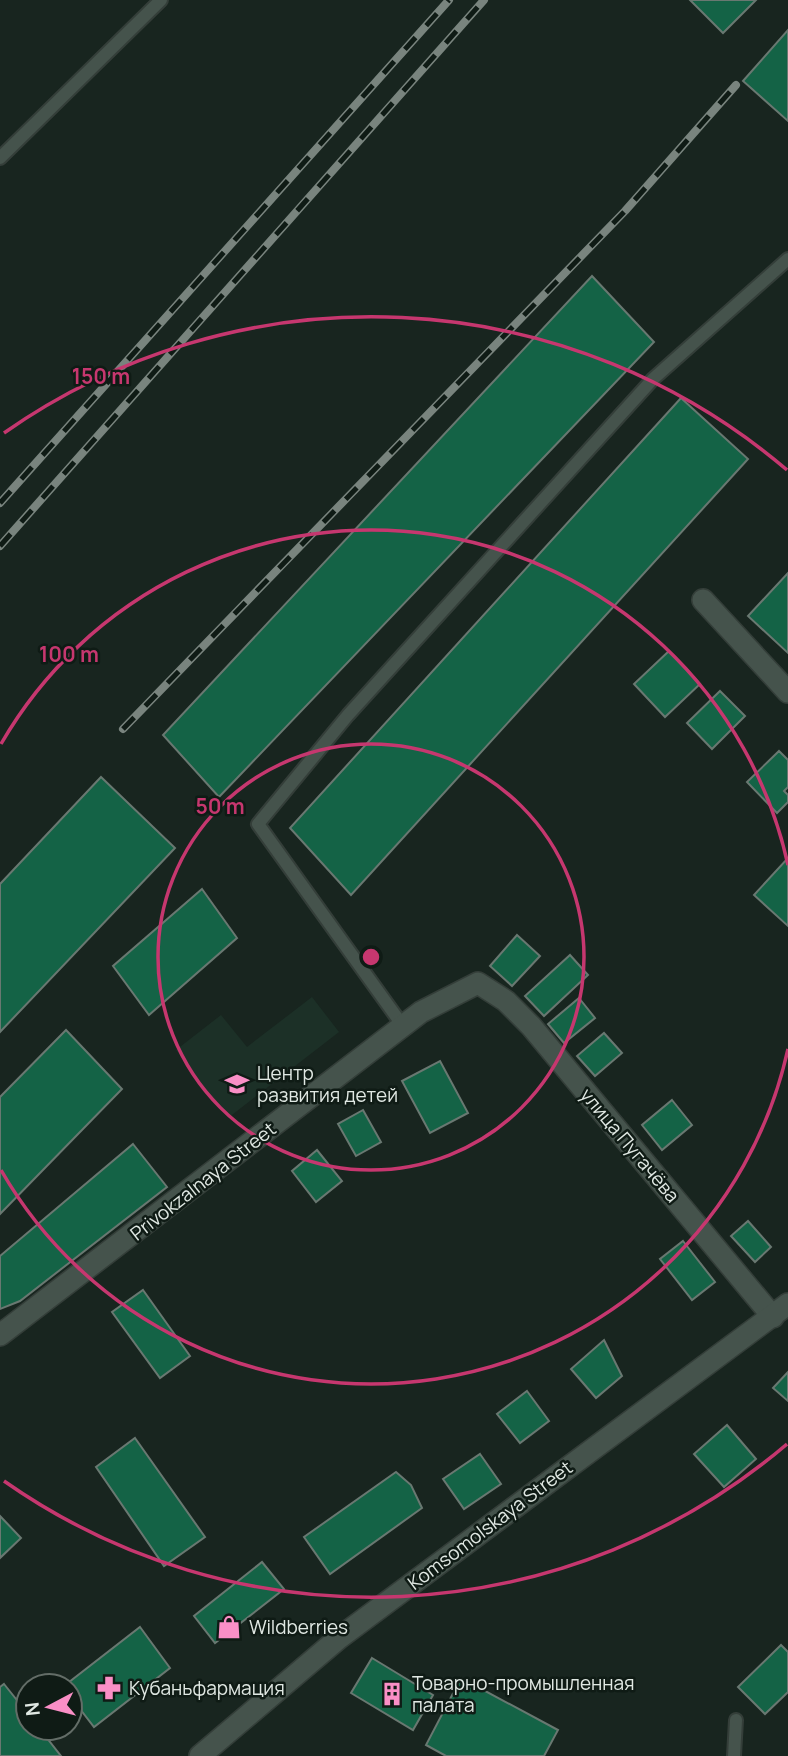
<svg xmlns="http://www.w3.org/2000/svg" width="788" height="1756" viewBox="0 0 788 1756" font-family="Manrope,sans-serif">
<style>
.built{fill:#1c3027}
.building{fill:#146346;stroke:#697871;stroke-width:2}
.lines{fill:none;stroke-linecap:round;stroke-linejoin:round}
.service-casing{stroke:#343e39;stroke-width:16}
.minor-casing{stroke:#343e39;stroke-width:24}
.service{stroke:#45534c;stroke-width:12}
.minor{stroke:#45534c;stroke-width:21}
.rail-casing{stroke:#79847e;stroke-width:8}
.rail{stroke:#0f1b15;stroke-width:5;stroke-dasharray:16;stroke-linecap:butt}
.ring{fill:none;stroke:#c6376f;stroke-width:3.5}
.labels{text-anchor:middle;stroke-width:5;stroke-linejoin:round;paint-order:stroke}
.poi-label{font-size:19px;fill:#e0e8e3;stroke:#0f1b15;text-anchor:start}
.street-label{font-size:19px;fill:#e0e8e3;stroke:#0f1b15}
.centre{fill:#c6376f;stroke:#0f1b15;stroke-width:3.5}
.ring-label{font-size:21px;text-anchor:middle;font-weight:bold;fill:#c6376f;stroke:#0f1b15;stroke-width:5;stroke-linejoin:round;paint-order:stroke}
</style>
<rect width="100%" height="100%" fill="#18251f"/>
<path class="built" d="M312 997 339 1032 228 1118 176 1050 221 1015 247 1047Z"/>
<g class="building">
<path d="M690 0H756L723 33Z"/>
<path d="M788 30V121L743 81Z"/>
<path d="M592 276 654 342 219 797 163 735Z"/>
<path d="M681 398 748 459 351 895 290 828Z"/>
<path d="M788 573V653L748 616Z"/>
<path d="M669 651 700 684 665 717 634 684Z"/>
<path d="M720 691 745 716 712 749 687 723Z"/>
<path d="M779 751 788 760V787L784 791 788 795V802L777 813 747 782Z"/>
<path d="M101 777 175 848 0 1032V884Z"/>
<path d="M788 858V926L754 895Z"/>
<path d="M202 889 237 938 149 1015 113 966Z"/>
<path d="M517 935 540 956 512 986 490 966Z"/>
<path d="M570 955 588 975 544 1016 525 996Z"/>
<path d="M579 998 595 1018 564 1043 548 1024Z"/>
<path d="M66 1030 122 1089 0 1214V1097Z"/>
<path d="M604 1033 622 1053 595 1076 577 1056Z"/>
<path d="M440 1061 468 1113 430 1133 402 1081Z"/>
<path d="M672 1100 692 1125 662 1150 642 1125Z"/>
<path d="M363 1110 381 1142 356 1156 338 1124Z"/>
<path d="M133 1144 167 1187 20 1301 0 1309V1256Z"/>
<path d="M317 1150 342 1181 316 1202 292 1171Z"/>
<path d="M748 1221 771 1247 755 1262 731 1236Z"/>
<path d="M683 1241 715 1282 692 1300 660 1259Z"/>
<path d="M143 1290 190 1356 160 1378 112 1312Z"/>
<path d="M604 1340 622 1376 596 1398 571 1369Z"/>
<path d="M788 1372V1401L773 1388Z"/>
<path d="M527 1391 549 1421 520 1443 497 1414Z"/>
<path d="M727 1425 756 1459 724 1487 694 1454Z"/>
<path d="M135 1438 205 1537 164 1566 96 1467Z"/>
<path d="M480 1454 501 1484 464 1509 443 1479Z"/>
<path d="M396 1472 411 1485 422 1508 330 1574 304 1537Z"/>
<path d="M0 1516 21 1538 0 1558Z"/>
<path d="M262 1562 284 1589 215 1643 194 1616Z"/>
<path d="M140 1627 170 1668 94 1727 70 1696V1686H64Z"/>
<path d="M781 1645 788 1652V1692L765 1714 738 1687Z"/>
<path d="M372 1658 433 1695 413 1730 351 1693Z"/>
<path d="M461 1678 558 1730 544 1756H446L426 1745Z"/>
<path d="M4 1684 28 1714V1728H39L61 1756H0V1687Z"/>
</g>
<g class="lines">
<g class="service-casing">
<g id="service">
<path d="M0 158 161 0"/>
<path d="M403 1026 258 824 348 715 653 379 788 259"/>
<path d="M734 1756 736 1720"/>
</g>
</g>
<g class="minor-casing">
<g id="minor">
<path d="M703 600 788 692"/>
<path d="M0 1335 421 1012 478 983 506 1001 531 1026 773 1317"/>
<path d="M200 1756 339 1638 788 1304"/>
</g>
</g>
<use href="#service" class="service"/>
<use href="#minor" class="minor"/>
<g class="rail-casing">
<g id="rail">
<path d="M0 503 449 0"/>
<path d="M0 546 484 0"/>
<path d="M123 729 625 211 736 85"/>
</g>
</g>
<use href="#rail" class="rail"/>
</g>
<g class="ring">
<circle cx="371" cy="957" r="213"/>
<path d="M788 1049A427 427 0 0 1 1 1170M1 744A427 427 0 0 1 788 865"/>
<path d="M787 1444A640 640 0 0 1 4 1481M4 433A640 640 0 0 1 787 470"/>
</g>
<defs>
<g id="university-bare" transform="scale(1.89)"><path d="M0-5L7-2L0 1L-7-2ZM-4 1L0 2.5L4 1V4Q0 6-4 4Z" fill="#fa8fc6" stroke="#0f1b15" stroke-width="2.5" paint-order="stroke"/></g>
<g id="shop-bare" transform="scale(1.89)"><path d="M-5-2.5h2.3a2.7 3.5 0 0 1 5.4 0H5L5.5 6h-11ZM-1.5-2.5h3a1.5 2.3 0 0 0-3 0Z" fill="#fa8fc6" stroke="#0f1b15" stroke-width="2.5" paint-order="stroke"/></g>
<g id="pharmacy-bare" transform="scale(1.89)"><path d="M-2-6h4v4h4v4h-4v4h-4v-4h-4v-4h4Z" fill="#fa8fc6" stroke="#0f1b15" stroke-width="2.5" paint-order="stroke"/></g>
<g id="building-bare" transform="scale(1.89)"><path d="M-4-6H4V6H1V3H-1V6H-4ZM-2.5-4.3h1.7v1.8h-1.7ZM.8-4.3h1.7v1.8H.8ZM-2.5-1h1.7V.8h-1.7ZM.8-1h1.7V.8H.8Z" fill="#fa8fc6" stroke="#0f1b15" stroke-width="2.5" paint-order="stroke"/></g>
</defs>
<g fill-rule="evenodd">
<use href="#university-bare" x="237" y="1084"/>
<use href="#shop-bare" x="229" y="1627"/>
<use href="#pharmacy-bare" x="109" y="1688"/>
<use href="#building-bare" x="392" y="1694"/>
</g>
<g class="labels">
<g class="poi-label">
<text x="257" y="1080">Центр<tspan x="257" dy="22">развития детей</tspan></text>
<text x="249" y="1634">Wildberries</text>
<text x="412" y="1690">Товарно-промышленная<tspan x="412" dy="22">палата</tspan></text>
<text x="129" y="1695">Кубаньфармация</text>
</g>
<g class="street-label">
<text transform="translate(630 1145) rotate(50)" y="7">улица Пугачёва</text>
<text transform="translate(203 1181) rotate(-38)" y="7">Privokzalnaya Street</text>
<text transform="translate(490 1525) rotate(-37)" y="7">Komsomolskaya Street</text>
</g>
</g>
<circle cx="371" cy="957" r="10" class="centre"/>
<g class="ring-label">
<text x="101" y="384">150 m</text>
<text x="69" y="662">100 m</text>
<text x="220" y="814">50 m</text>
</g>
<g transform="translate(49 1707) rotate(263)"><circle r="33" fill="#0f1b15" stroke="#636d67" stroke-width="2"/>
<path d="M0-5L12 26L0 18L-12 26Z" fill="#fa8fc6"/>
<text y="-10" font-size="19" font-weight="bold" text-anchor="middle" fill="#e0e8e3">N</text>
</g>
</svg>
